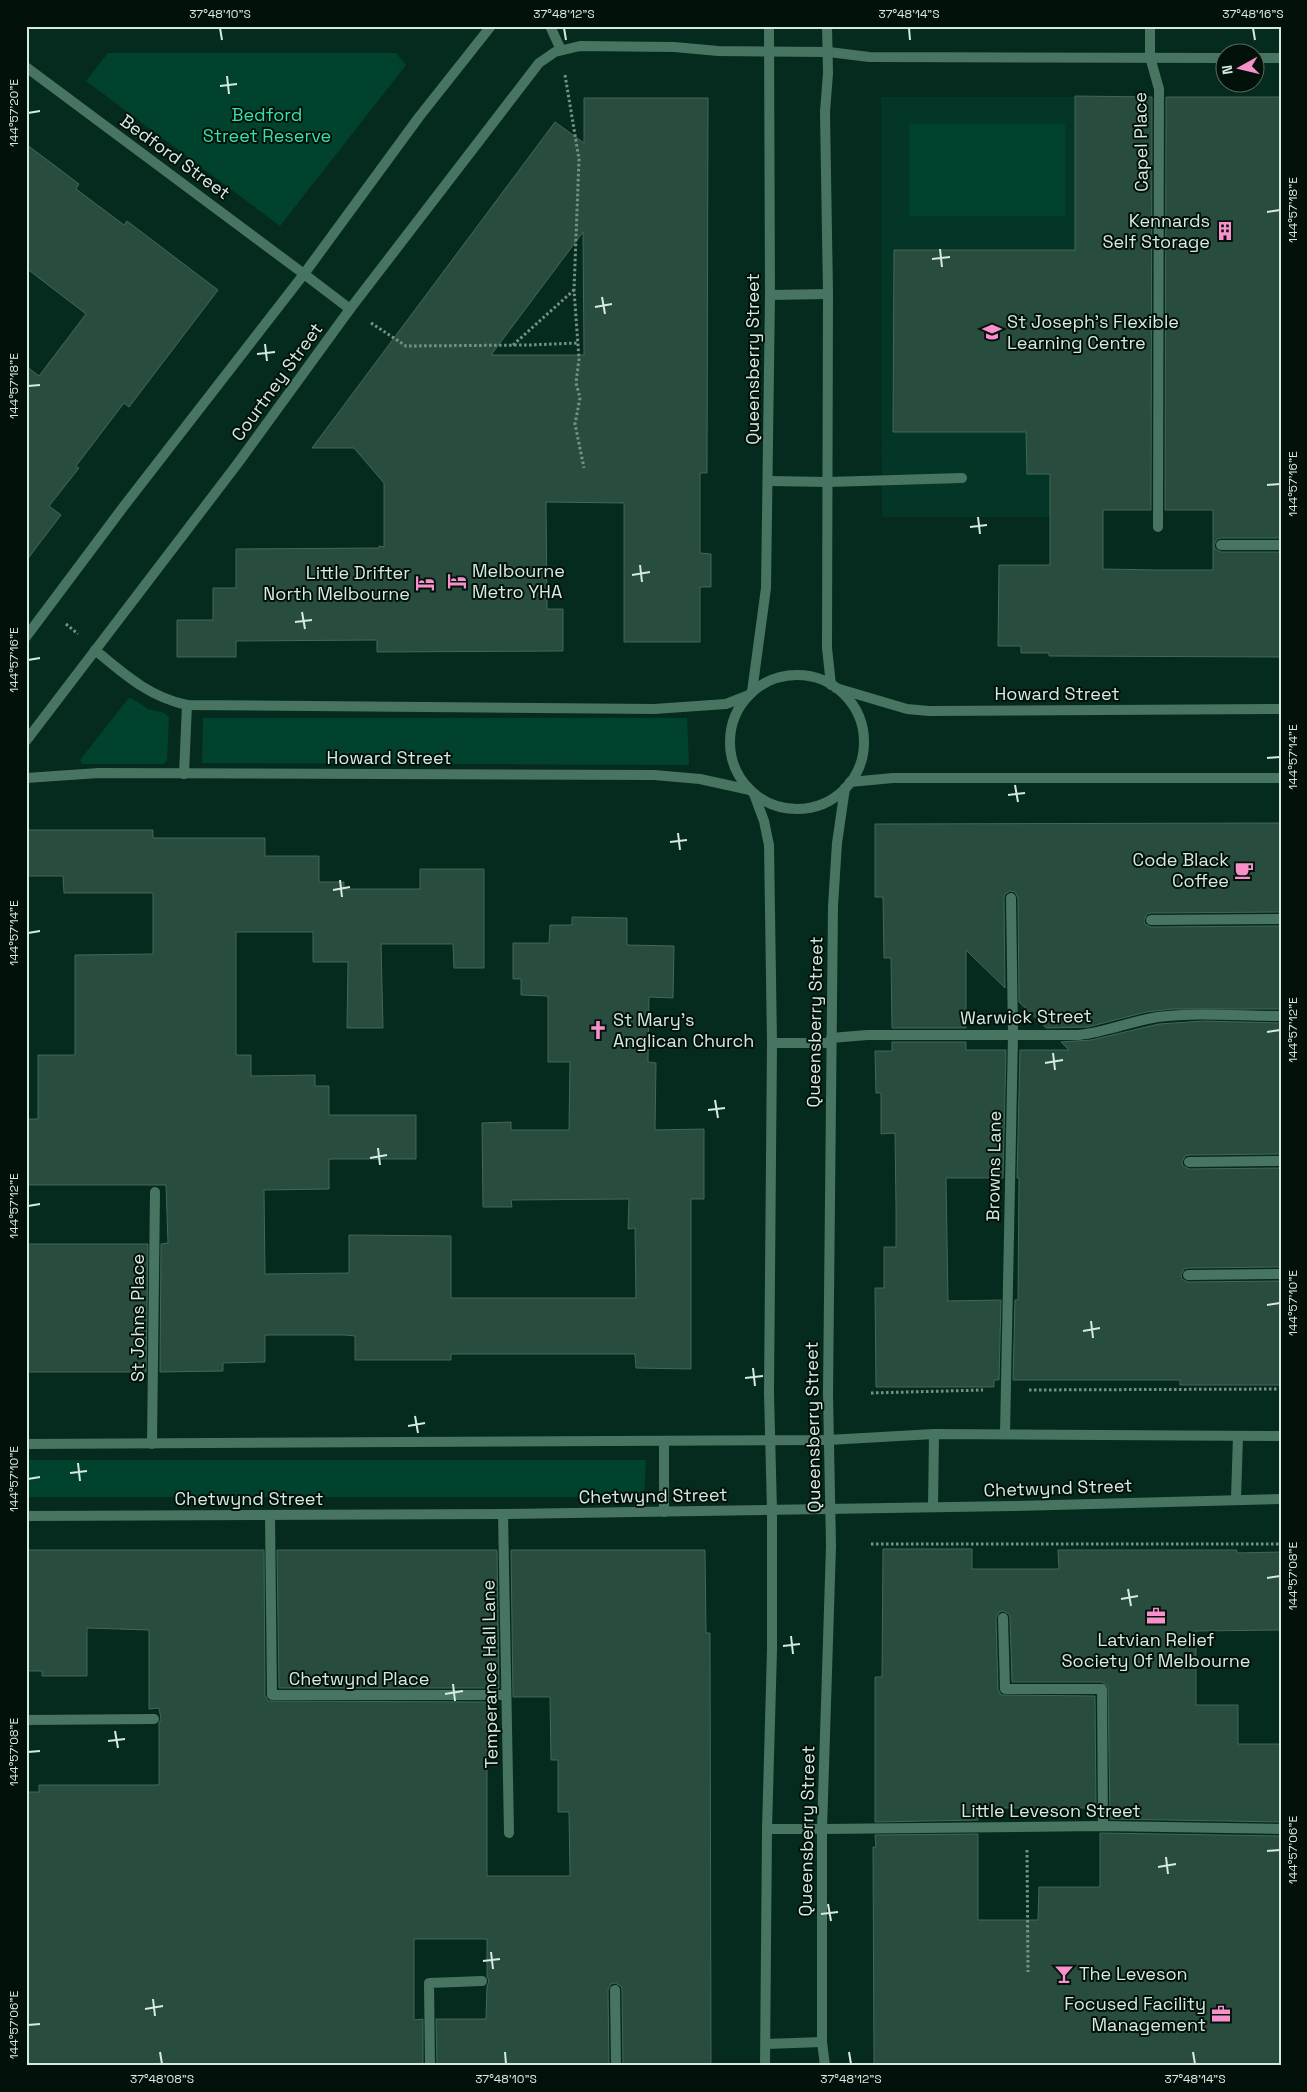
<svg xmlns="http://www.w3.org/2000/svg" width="1307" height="2092" viewBox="0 0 1307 2092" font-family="'Space Grotesk',sans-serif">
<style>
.built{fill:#033626}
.green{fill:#00422e}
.building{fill:#284d3e;stroke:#436758;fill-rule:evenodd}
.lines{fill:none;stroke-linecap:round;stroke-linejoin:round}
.path{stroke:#769288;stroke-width:3;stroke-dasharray:2.5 2.5;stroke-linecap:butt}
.service{stroke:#487462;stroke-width:10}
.minor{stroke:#487462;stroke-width:10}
.tertiary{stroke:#487462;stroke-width:10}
.ticks{fill:none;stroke:#d6eae1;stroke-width:2}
.labels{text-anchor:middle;stroke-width:4;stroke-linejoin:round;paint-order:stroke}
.park-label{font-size:18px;fill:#36e2ab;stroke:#03110b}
.street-label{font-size:18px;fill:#d6eae1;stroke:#03110b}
.poi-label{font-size:18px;fill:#d6eae1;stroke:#03110b;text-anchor:end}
.neatline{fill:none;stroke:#d6eae1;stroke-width:2}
.ticks-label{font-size:12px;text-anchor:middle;fill:#d6eae1}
</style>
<rect width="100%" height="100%" fill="#052b1e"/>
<path class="built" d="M881 97H1147L1102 232V517H882Z"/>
<g class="green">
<path d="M108 53H396L406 65 280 226 86 81Z"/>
<rect x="909" y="124" width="156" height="92"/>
<path d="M131 698 148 709 165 713 169 718 167 760 164 764H82L80 760 128 699Z"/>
<path d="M203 718H687L689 765 202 763Z"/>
<path d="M26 1460H646L644 1497H26Z"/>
</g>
<g class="building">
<path d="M1075 96 1152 97 1151 510H1103V569L1158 570H1213V510H1165L1166 97H1281V538H1221L1217 539 1214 545 1215 549 1221 552H1281V657L1049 656V653H1021V646H998L999 565H1050V474H1027L1026 432H893L894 250H1075Z"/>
<path d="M584 98H708L707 473H700V553L711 554V587H700V642H624V503L546 502 547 609H563V651L377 652V640L236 641V657H177V620H213V588H236V549L379 548V546L384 547V483L354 448H312L555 122 584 143ZM583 232 584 355H491Z"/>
<path d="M26 144 79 184 76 189 124 225 127 221 218 290 129 407 124 403 76 466 79 468 49 506 61 515 26 561V366L39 376 86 314 26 268Z"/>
<path d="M1281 823V912L1151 913 1147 914 1144 920 1145 924 1151 927 1281 926V1009H1172L1146 1012 1088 1027 1046 1028 1019 1002 1018 898 1015 892 1010 891 1005 894 1004 898 1005 988 966 950V1028H892L891 958H884L883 897H875V824Z"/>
<path d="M26 830H153V838H265V856H319V882H344V889H420V869H484V968H454L453 944H381L383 1028H347L348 962H313V932H236V1055H251V1076L315 1075V1086H329V1115H416V1159H329V1189L264 1190 265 1274 349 1273V1235L451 1236V1298H636L635 1228 628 1229 629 1199 511 1200 512 1207H483L482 1123 511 1122V1130H569L570 1062H548V996L521 995V979H513V943H549L550 925H572V917L627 918V945L674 946 673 998 649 997 648 1062 656 1063 655 1130 704 1129V1199H691V1369L636 1368 635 1354H451V1360H355V1336L345 1335H265V1362L223 1363V1371L160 1372 161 1244 168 1243 166 1185H26V1119H38V1055H75V955L153 954V893H64L63 876H26Z"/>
<path d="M1204 1021 1281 1023V1154L1189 1155 1185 1156 1182 1162 1183 1166 1189 1169 1281 1168V1267L1188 1268 1184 1269 1181 1275 1182 1279 1188 1282 1281 1281V1385H1180V1380H1013L1015 1300H1018L1019 1178H1017L1020 1050H1069L1061 1042 1091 1040 1159 1024Z"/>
<path d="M892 1042H966V1050H1006L1003 1178H946L948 1301 1001 1300 999 1380H994V1387H876L875 1288H884V1247H896V1207L895 1133 881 1134V1093H876L875 1051H892Z"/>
<path d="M26 1244H148L146 1372H26Z"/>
<path d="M883 1549H972V1569H1059L1058 1550H1237V1553L1281 1552V1630L1196 1631V1705H1238V1744H1281V1822L1110 1819 1108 1686 1102 1682H1012L1010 1618 1009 1614 1003 1611 999 1612 996 1618 998 1689 1001 1695 1095 1696 1096 1808H978V1820L875 1822V1677H882Z"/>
<path d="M26 1550H264L265 1695 268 1701 487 1702V1876H570L569 1812H558V1760H551L550 1697H513L511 1550H705L706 1633H710L711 2066H623L622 1990 621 1986 615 1983 611 1984 608 1990 609 2066H437L436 2019H486L487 1986 489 1981 487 1976V1939H414V2020L423 2019V2066H26V1792H39V1785H159V1723L161 1719 159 1708 149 1709V1630L87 1628V1676H42V1671H26Z"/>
<path d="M277 1550H497L499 1688H279Z"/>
<path d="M1100 1833 1281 1836V2066H874L873 1847H876L875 1835 978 1834V1920H1038L1039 1887H1100Z"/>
</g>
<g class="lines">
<g class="path">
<path d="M565 75 579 159 574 290 579 359 576 383 580 398 575 424 584 468"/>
<path d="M371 323 406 346 529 345 578 343"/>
<path d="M513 345 574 290"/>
<path d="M66 624 78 634"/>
<path d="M1029 1390 1281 1389"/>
<path d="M871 1393 983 1390"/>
<path d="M871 1544H1281"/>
<path d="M1027 1850 1028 1972"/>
</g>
<g class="service">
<path d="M1150 26V57L1159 89 1158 527"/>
<path d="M828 482 962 478"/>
<path d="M1221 545H1281"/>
<path d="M184 774 187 705"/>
<path d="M1151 920 1281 919"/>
<path d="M1188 1275 1281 1274"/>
<path d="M1005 1434 1013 1035 1011 898"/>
<path d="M152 1444 155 1192"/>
<path d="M503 1514 509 1833"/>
<path d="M270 1515 272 1695H506"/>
<path d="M1003 1618 1005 1689H1102L1103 1826"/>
<path d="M26 1720 154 1719"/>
<path d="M615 1990 616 2066"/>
<path d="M430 2066 429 1983 482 1981"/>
</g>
<g class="minor">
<path d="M829 52 869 57 1224 58"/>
<path d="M1254 58H1281"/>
<path d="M26 67 304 274"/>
<path d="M95 650C124 674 149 697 187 705L654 709 726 704 749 695"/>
<path d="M836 688 907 709 929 711 1281 709"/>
<path d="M26 778 99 773 654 775 700 779 750 790"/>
<path d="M850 782 893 778H1281"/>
<path d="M831 1038 867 1035H1079C1107 1032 1131 1021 1158 1017 1198 1012 1240 1016 1281 1016"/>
<path d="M1189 1162 1281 1161"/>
<path d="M822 1829 1103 1826 1281 1829"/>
</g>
<g class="tertiary">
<path d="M550 26 561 50"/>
<path d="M827 26 828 73 825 112 828 294 827 648 831 685"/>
<path d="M304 274 350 309"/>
<path d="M770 295 828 294"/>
<path d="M769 481 828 482"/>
<path d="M26 637 124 506 304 274 419 117 491 26"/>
<circle cx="797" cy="742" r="67"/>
<path d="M752 692 766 588 770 295 769 26"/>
<path d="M26 741 238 463 350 309 539 63 555 52 580 46 674 47 718 51 829 52"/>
<path d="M754 794 764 821 769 845 772 1043 769 1393 772 1511V1650L767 1829 765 2066"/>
<path d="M772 1043H831"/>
<path d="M26 1444 828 1440 934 1434 1281 1436"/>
<path d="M1236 1498 1238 1436"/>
<path d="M933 1507 934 1434"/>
<path d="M664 1512V1441"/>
<path d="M26 1516 503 1514 1014 1506 1281 1499"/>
<path d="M767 1829H822"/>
<path d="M766 2044 822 2042"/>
<path d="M825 2066 822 2042V1829L831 1546 828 1394 833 906 837 843 845 788"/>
</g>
</g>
<path class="ticks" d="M220 28 222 40M564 28 566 40M909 28 910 40M1253 28 1255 40M227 76 229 94M220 86 237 84M28 113 40 111M1267 212 1280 210M940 249 942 267M932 259 950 257M602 297 605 314M595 307 612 304M265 344 267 361M257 354 275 352M28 386 40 385M1267 485 1280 484M978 517 980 534M970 527 987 525M640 565 642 582M632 575 650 572M302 612 305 629M295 622 312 620M28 660 40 658M1267 758 1280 757M1015 785 1018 802M1008 795 1025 793M678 833 680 850M670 842 687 840M340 880 342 897M333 890 350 887M28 933 40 931M1267 1032 1280 1030M1053 1053 1055 1070M1045 1063 1063 1060M715 1100 718 1118M708 1110 725 1108M378 1148 380 1165M370 1158 387 1155M28 1206 40 1204M1267 1305 1280 1303M1091 1321 1093 1338M1083 1331 1100 1328M753 1368 755 1386M745 1378 763 1376M415 1416 418 1433M408 1426 425 1423M78 1463 80 1481M70 1473 87 1471M28 1479 40 1477M1267 1578 1280 1576M1128 1589 1131 1606M1121 1599 1138 1596M791 1636 793 1654M783 1646 800 1644M453 1684 455 1701M445 1694 463 1691M115 1731 118 1748M108 1741 125 1739M28 1752 40 1751M1267 1851 1280 1850M1166 1857 1168 1874M1158 1867 1176 1864M828 1904 831 1921M821 1914 838 1912M491 1952 493 1969M483 1961 500 1959M153 1999 155 2016M145 2009 163 2006M28 2025 40 2024M160 2052 162 2064M505 2052 506 2064M849 2052 851 2064M1193 2052 1195 2064"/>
<defs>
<g id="building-bare" transform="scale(1.5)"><path d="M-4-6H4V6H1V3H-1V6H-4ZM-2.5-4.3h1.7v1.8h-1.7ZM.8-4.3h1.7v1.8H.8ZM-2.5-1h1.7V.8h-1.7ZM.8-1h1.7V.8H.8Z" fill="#f890cb" stroke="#03110b" stroke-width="2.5" paint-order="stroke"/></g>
<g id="school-bare" transform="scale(1.5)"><path d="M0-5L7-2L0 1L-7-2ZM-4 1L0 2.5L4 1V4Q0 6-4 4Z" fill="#f890cb" stroke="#03110b" stroke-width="2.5" paint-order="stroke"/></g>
<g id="hotel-bare" transform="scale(1.5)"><path d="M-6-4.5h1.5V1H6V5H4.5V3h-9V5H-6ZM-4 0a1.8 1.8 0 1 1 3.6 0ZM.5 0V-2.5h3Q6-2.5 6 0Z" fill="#f890cb" stroke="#03110b" stroke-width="2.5" paint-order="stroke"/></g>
<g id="cafe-bare" transform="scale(1.5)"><path d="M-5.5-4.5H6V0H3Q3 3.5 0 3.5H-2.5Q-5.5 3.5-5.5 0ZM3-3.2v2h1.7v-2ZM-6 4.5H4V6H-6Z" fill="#f890cb" stroke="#03110b" stroke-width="2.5" paint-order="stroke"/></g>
<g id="church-bare" transform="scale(1.5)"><path d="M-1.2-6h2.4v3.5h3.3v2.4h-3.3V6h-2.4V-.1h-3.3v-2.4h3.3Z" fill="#f890cb" stroke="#03110b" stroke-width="2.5" paint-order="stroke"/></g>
<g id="office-bare" transform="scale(1.5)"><path d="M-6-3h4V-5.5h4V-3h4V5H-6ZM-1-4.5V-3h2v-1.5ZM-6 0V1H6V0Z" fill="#f890cb" stroke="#03110b" stroke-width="2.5" paint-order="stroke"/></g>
<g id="bar-bare" transform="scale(1.5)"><path d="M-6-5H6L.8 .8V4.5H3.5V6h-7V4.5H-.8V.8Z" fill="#f890cb" stroke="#03110b" stroke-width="2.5" paint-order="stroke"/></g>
</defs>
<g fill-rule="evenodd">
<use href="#building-bare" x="1225" y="231"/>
<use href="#school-bare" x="992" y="332"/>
<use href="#hotel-bare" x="457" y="581"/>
<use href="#hotel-bare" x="425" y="583"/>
<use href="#cafe-bare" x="1244" y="870"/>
<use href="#church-bare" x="598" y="1030"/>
<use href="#office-bare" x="1156" y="1616"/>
<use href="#bar-bare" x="1064" y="1974"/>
<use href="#office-bare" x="1221" y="2014"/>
</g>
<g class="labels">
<g class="park-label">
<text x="267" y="121">Bedford<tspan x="267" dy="21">Street Reserve</tspan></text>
</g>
<g class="street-label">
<text transform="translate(1141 142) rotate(-91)" y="6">Capel Place</text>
<text transform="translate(175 157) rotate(36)" y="6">Bedford Street</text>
<text transform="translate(753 359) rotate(-90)" y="6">Queensberry Street</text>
<text transform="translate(277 382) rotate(-54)" y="6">Courtney Street</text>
<text x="1057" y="700">Howard Street</text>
<text x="389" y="764">Howard Street</text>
<text transform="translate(1026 1017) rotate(-1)" y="6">Warwick Street</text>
<text transform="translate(815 1022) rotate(-89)" y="6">Queensberry Street</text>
<text transform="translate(994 1166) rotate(-89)" y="6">Browns Lane</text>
<text transform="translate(138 1318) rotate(-90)" y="6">St Johns Place</text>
<text transform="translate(813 1427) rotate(-91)" y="6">Queensberry Street</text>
<text transform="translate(1058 1488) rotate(-2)" y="6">Chetwynd Street</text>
<text transform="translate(653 1496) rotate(-1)" y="6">Chetwynd Street</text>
<text x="249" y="1505">Chetwynd Street</text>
<text transform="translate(490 1674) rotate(-91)" y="6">Temperance Hall Lane</text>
<text x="359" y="1685">Chetwynd Place</text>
<text x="1051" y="1817">Little Leveson Street</text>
<text transform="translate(807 1831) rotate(-89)" y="6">Queensberry Street</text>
</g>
<g class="poi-label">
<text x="1210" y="227">Kennards<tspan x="1210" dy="21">Self Storage</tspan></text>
<text x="1007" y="328" text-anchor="start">St Joseph's Flexible<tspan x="1007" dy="21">Learning Centre</tspan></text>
<text x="472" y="577" text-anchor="start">Melbourne<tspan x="472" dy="21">Metro YHA</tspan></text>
<text x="410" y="579">Little Drifter<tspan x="410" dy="21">North Melbourne</tspan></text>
<text x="1229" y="866">Code Black<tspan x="1229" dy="21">Coffee</tspan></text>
<text x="613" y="1026" text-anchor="start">St Mary's<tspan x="613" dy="21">Anglican Church</tspan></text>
<text x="1156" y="1646" text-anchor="middle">Latvian Relief<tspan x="1156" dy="21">Society Of Melbourne</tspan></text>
<text x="1079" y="1980" text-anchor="start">The Leveson</text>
<text x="1206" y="2010">Focused Facility<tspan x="1206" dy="21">Management</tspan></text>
</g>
</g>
<rect width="1307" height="2092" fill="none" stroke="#03110b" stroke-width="55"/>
<g transform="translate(1240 68) rotate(262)"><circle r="24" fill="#03110b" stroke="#576861"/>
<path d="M0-4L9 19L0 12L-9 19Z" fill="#f890cb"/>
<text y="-8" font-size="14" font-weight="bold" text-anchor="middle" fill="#d6eae1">N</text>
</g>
<rect x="28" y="28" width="1252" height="2036" class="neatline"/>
<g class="ticks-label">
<text x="220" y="18">37°48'10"S</text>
<text x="564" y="18">37°48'12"S</text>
<text x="909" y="18">37°48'14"S</text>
<text x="1253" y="18">37°48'16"S</text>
<text transform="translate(14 113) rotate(-90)" y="4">144°57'20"E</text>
<text transform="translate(1293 210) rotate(-90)" y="4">144°57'18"E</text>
<text transform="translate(14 386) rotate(-90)" y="4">144°57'18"E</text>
<text transform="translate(1293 484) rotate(-90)" y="4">144°57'16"E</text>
<text transform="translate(14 660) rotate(-90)" y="4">144°57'16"E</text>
<text transform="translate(1293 757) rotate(-90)" y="4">144°57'14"E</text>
<text transform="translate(14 933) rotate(-90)" y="4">144°57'14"E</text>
<text transform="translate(1293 1030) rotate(-90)" y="4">144°57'12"E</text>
<text transform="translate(14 1206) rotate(-90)" y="4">144°57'12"E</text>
<text transform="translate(1293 1303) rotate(-90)" y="4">144°57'10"E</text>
<text transform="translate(14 1479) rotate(-90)" y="4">144°57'10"E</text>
<text transform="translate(1293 1576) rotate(-90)" y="4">144°57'08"E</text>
<text transform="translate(14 1752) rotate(-90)" y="4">144°57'08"E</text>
<text transform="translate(1293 1850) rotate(-90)" y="4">144°57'06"E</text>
<text transform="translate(14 2025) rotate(-90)" y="4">144°57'06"E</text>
<text x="162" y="2083">37°48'08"S</text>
<text x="506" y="2083">37°48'10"S</text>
<text x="851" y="2083">37°48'12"S</text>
<text x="1195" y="2083">37°48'14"S</text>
</g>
</svg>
